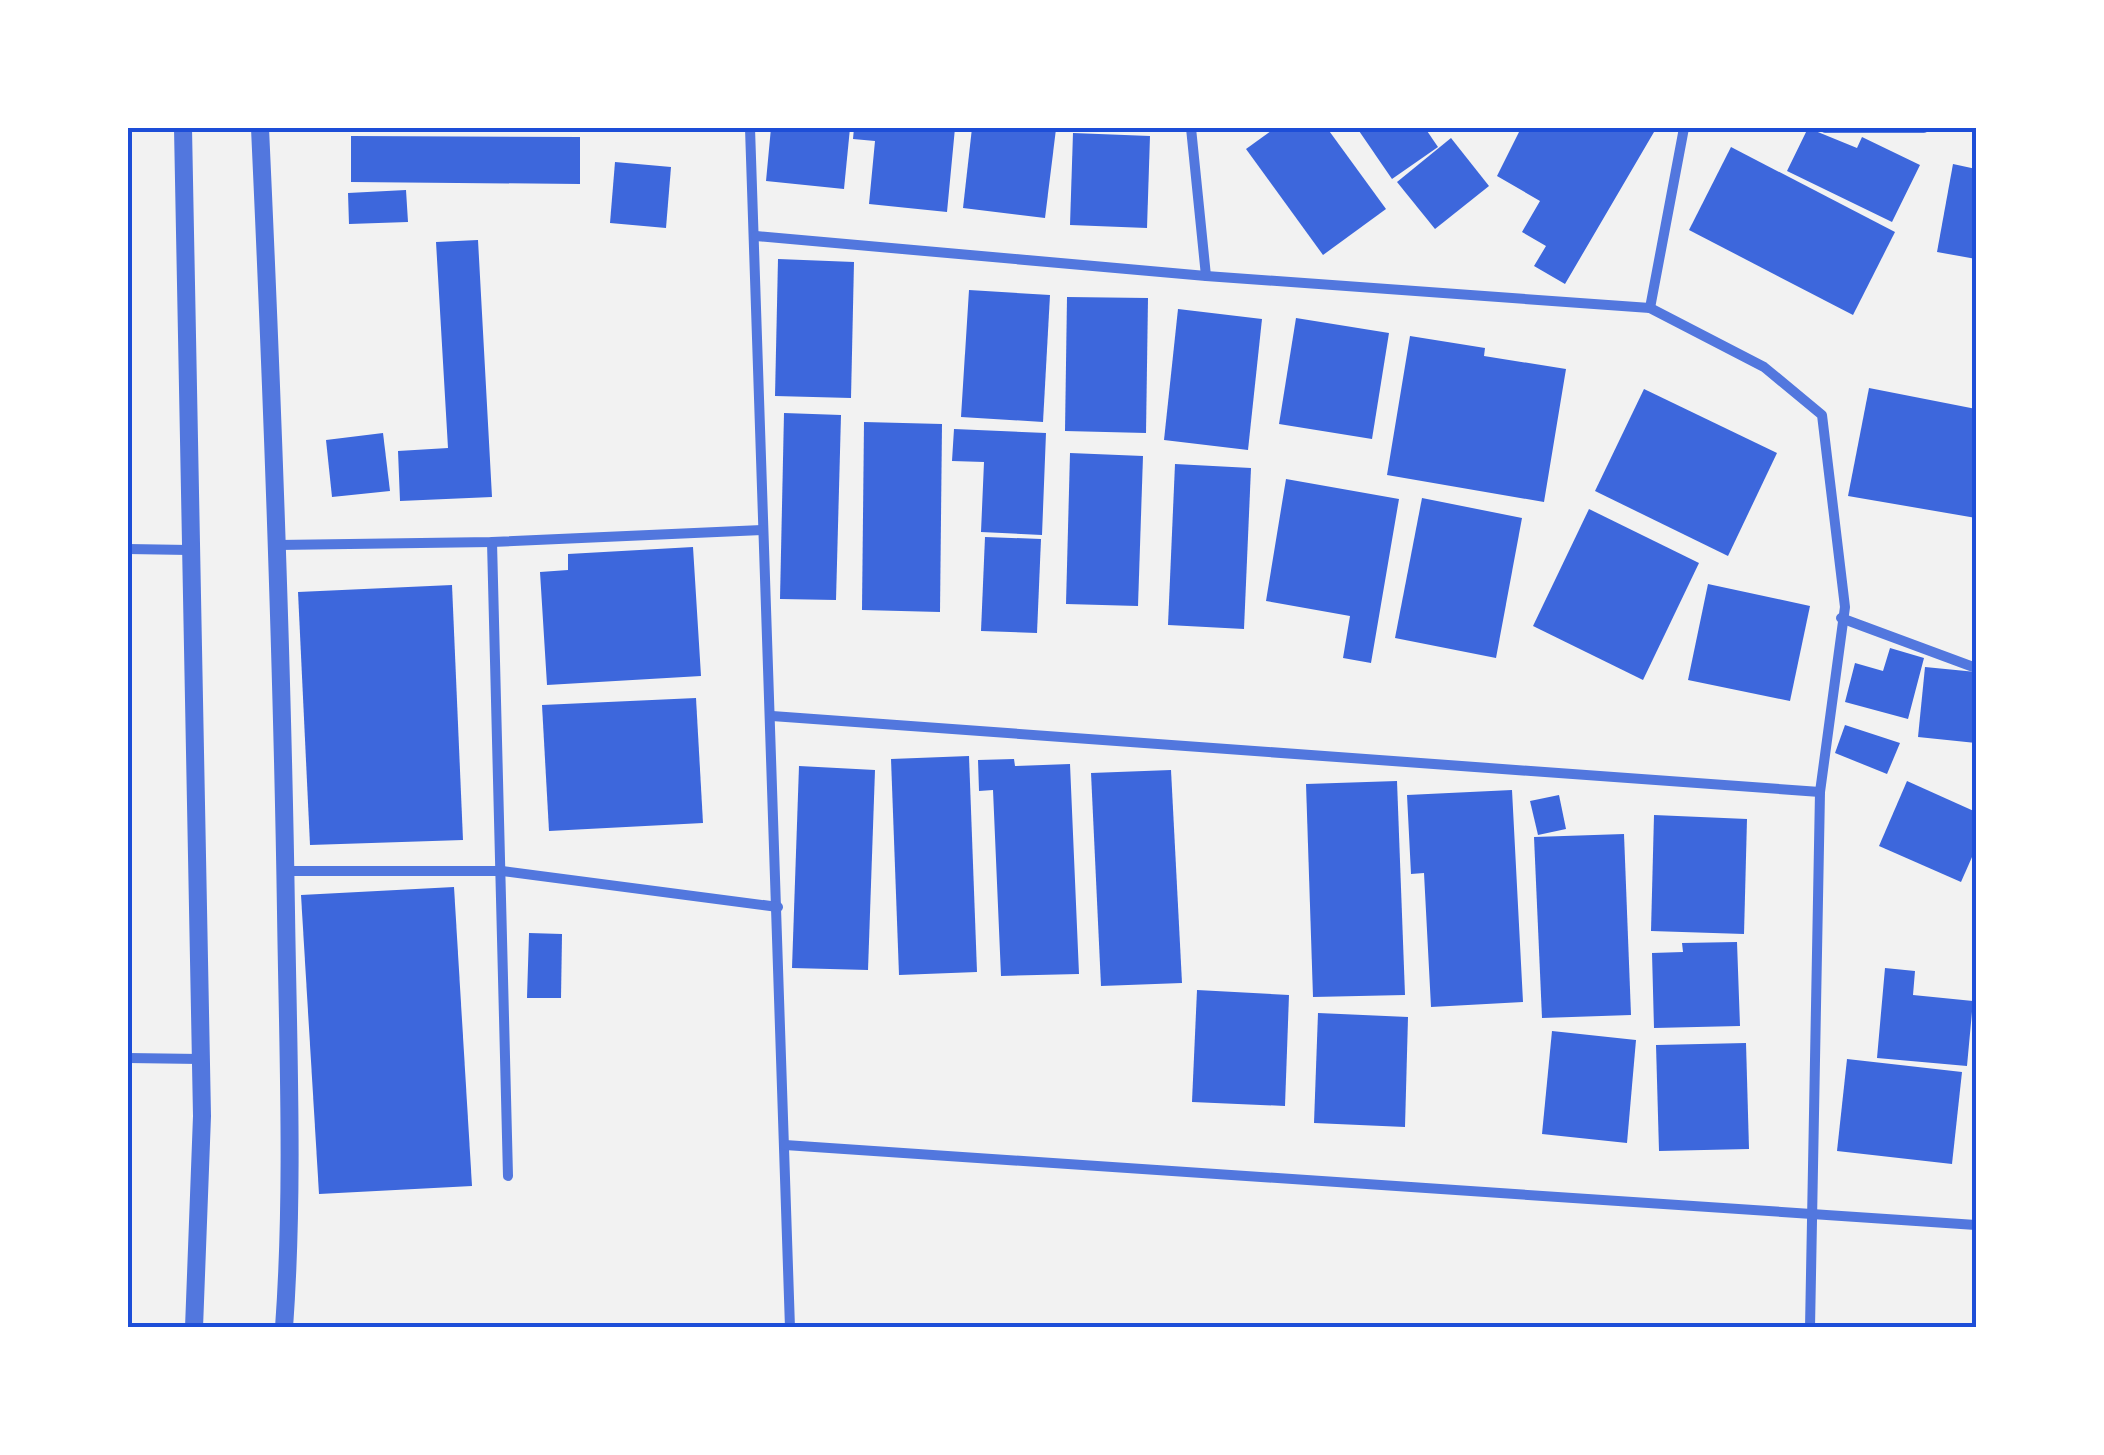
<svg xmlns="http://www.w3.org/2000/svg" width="2104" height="1455" viewBox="0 0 2104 1455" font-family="'Varela Round',sans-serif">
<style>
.building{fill:#3d67dc}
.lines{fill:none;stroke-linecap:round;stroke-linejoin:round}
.minor{stroke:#5277de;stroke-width:10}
.tertiary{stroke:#5277de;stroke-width:18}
.neatline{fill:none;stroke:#1d4ed8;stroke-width:4}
</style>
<rect width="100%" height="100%" fill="#f2f2f2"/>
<g class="building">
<path d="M771 128H850L844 189 766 181Z"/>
<path d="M854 128H955L947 212 869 204 875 141 853 139Z"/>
<path d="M972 128 1056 129 1045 218 963 208Z"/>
<path d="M1275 128H1327L1386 209 1323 255 1246 149Z"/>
<path d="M1357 128H1425L1438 147 1392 179Z"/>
<path d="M1521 128H1647L1654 132 1565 284 1534 266 1546 246 1522 232 1540 201 1497 176Z"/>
<path d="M1808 128 1857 148 1862 137 1920 165 1892 222 1787 171Z"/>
<path d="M1073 133 1150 136 1147 228 1070 225Z"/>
<path d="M351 136 580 137V184L351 182Z"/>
<path d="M1451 138 1489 186 1435 229 1397 182Z"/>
<path d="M1731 147 1895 232 1853 315 1689 230Z"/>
<path d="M615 162 671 167 666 228 610 223Z"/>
<path d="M1953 164 1976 169V259L1937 252Z"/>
<path d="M406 190 408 222 349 224 348 193Z"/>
<path d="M478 240 492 497 400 501 398 451 448 448 436 242Z"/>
<path d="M778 259 854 262 851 398 775 396Z"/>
<path d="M969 290 1050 295 1043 422 961 417Z"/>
<path d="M1067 297 1148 298 1146 433 1065 431Z"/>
<path d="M1178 309 1262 319 1248 450 1164 440Z"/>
<path d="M1296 318 1389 333 1372 439 1279 424Z"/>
<path d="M1410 336 1485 348 1484 356 1566 369 1544 502 1387 475Z"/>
<path d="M1869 388 1976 409V518L1848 496Z"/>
<path d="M1644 389 1777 453 1728 556 1595 491Z"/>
<path d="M784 413 841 415 836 600 780 599Z"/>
<path d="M864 422 942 424 940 612 862 610Z"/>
<path d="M954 429 1046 433 1042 535 981 532 984 462 952 461Z"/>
<path d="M383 433 390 491 332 497 326 440Z"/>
<path d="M1070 453 1143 456 1138 606 1066 604Z"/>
<path d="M1175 464 1251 468 1244 629 1168 625Z"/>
<path d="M1286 479 1399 499 1371 663 1343 658 1350 616 1266 601Z"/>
<path d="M1422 498 1522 518 1496 658 1395 638Z"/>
<path d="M1589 509 1699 563 1643 680 1533 626Z"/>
<path d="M985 537 1041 539 1037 633 981 631Z"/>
<path d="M693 547 701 676 547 685 540 572 568 570V554Z"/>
<path d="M1708 584 1810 606 1790 701 1688 680Z"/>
<path d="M452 585 463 840 310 845 298 592Z"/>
<path d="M1890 648 1924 658 1908 719 1845 702 1855 663 1883 671Z"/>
<path d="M1925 667 1976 672V743L1918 737Z"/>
<path d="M696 698 703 823 549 831 542 705Z"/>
<path d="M1845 725 1900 743 1887 774 1835 753Z"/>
<path d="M969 756 977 972 899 975 891 759Z"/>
<path d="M1014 759 1015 766 1070 764 1079 974 1001 976 993 790 979 791 978 760Z"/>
<path d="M799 766 875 770 868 970 792 968Z"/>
<path d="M1171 770 1182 983 1101 986 1091 773Z"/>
<path d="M1397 781 1405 995 1313 997 1306 784Z"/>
<path d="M1907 781 1976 812V848L1961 882 1879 846Z"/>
<path d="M1512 790 1523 1002 1431 1007 1424 873 1411 874 1407 795Z"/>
<path d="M1559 795 1566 829 1538 835 1530 801Z"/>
<path d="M1654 815 1747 819 1744 934 1651 931Z"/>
<path d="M1624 834 1631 1015 1542 1018 1534 837Z"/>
<path d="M454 887 472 1186 319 1194 301 895Z"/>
<path d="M529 933 562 934 561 998H527Z"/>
<path d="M1737 942 1740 1026 1654 1028 1652 953 1683 952 1682 943Z"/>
<path d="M1885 968 1915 971 1913 995 1973 1001 1967 1066 1877 1058Z"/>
<path d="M1197 990 1289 995 1285 1106 1192 1102Z"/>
<path d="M1318 1013 1408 1017 1405 1127 1314 1123Z"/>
<path d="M1552 1031 1636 1040 1627 1143 1542 1134Z"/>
<path d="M1746 1043 1749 1149 1659 1151 1656 1045Z"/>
<path d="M1847 1059 1962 1072 1952 1164 1837 1151Z"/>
</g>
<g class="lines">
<g class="minor">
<path d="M750 128 790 1328"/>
<path d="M1191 128 1206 276"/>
<path d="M1825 128H1924"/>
<path d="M756 236 1206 276 1650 308 1764 367 1822 415 1845 607 1820 792 1810 1328"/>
<path d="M1650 308 1684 128"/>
<path d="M492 542 508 1176"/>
<path d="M278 545 492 542 762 530"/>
<path d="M128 549 189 550"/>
<path d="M1841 618 1976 668"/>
<path d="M772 716 1820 792"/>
<path d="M285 871H502L778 907"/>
<path d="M128 1058 200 1059"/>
<path d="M785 1145 1976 1225"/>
</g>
<g class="tertiary">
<path d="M183 128 202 1116 194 1328"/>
<path d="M260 128C272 389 282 650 286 912 288 1050 294 1190 284 1328"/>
</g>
</g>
<rect width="2104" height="1455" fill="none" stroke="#ffffff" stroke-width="260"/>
<rect x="130" y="130" width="1844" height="1195" class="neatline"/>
</svg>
